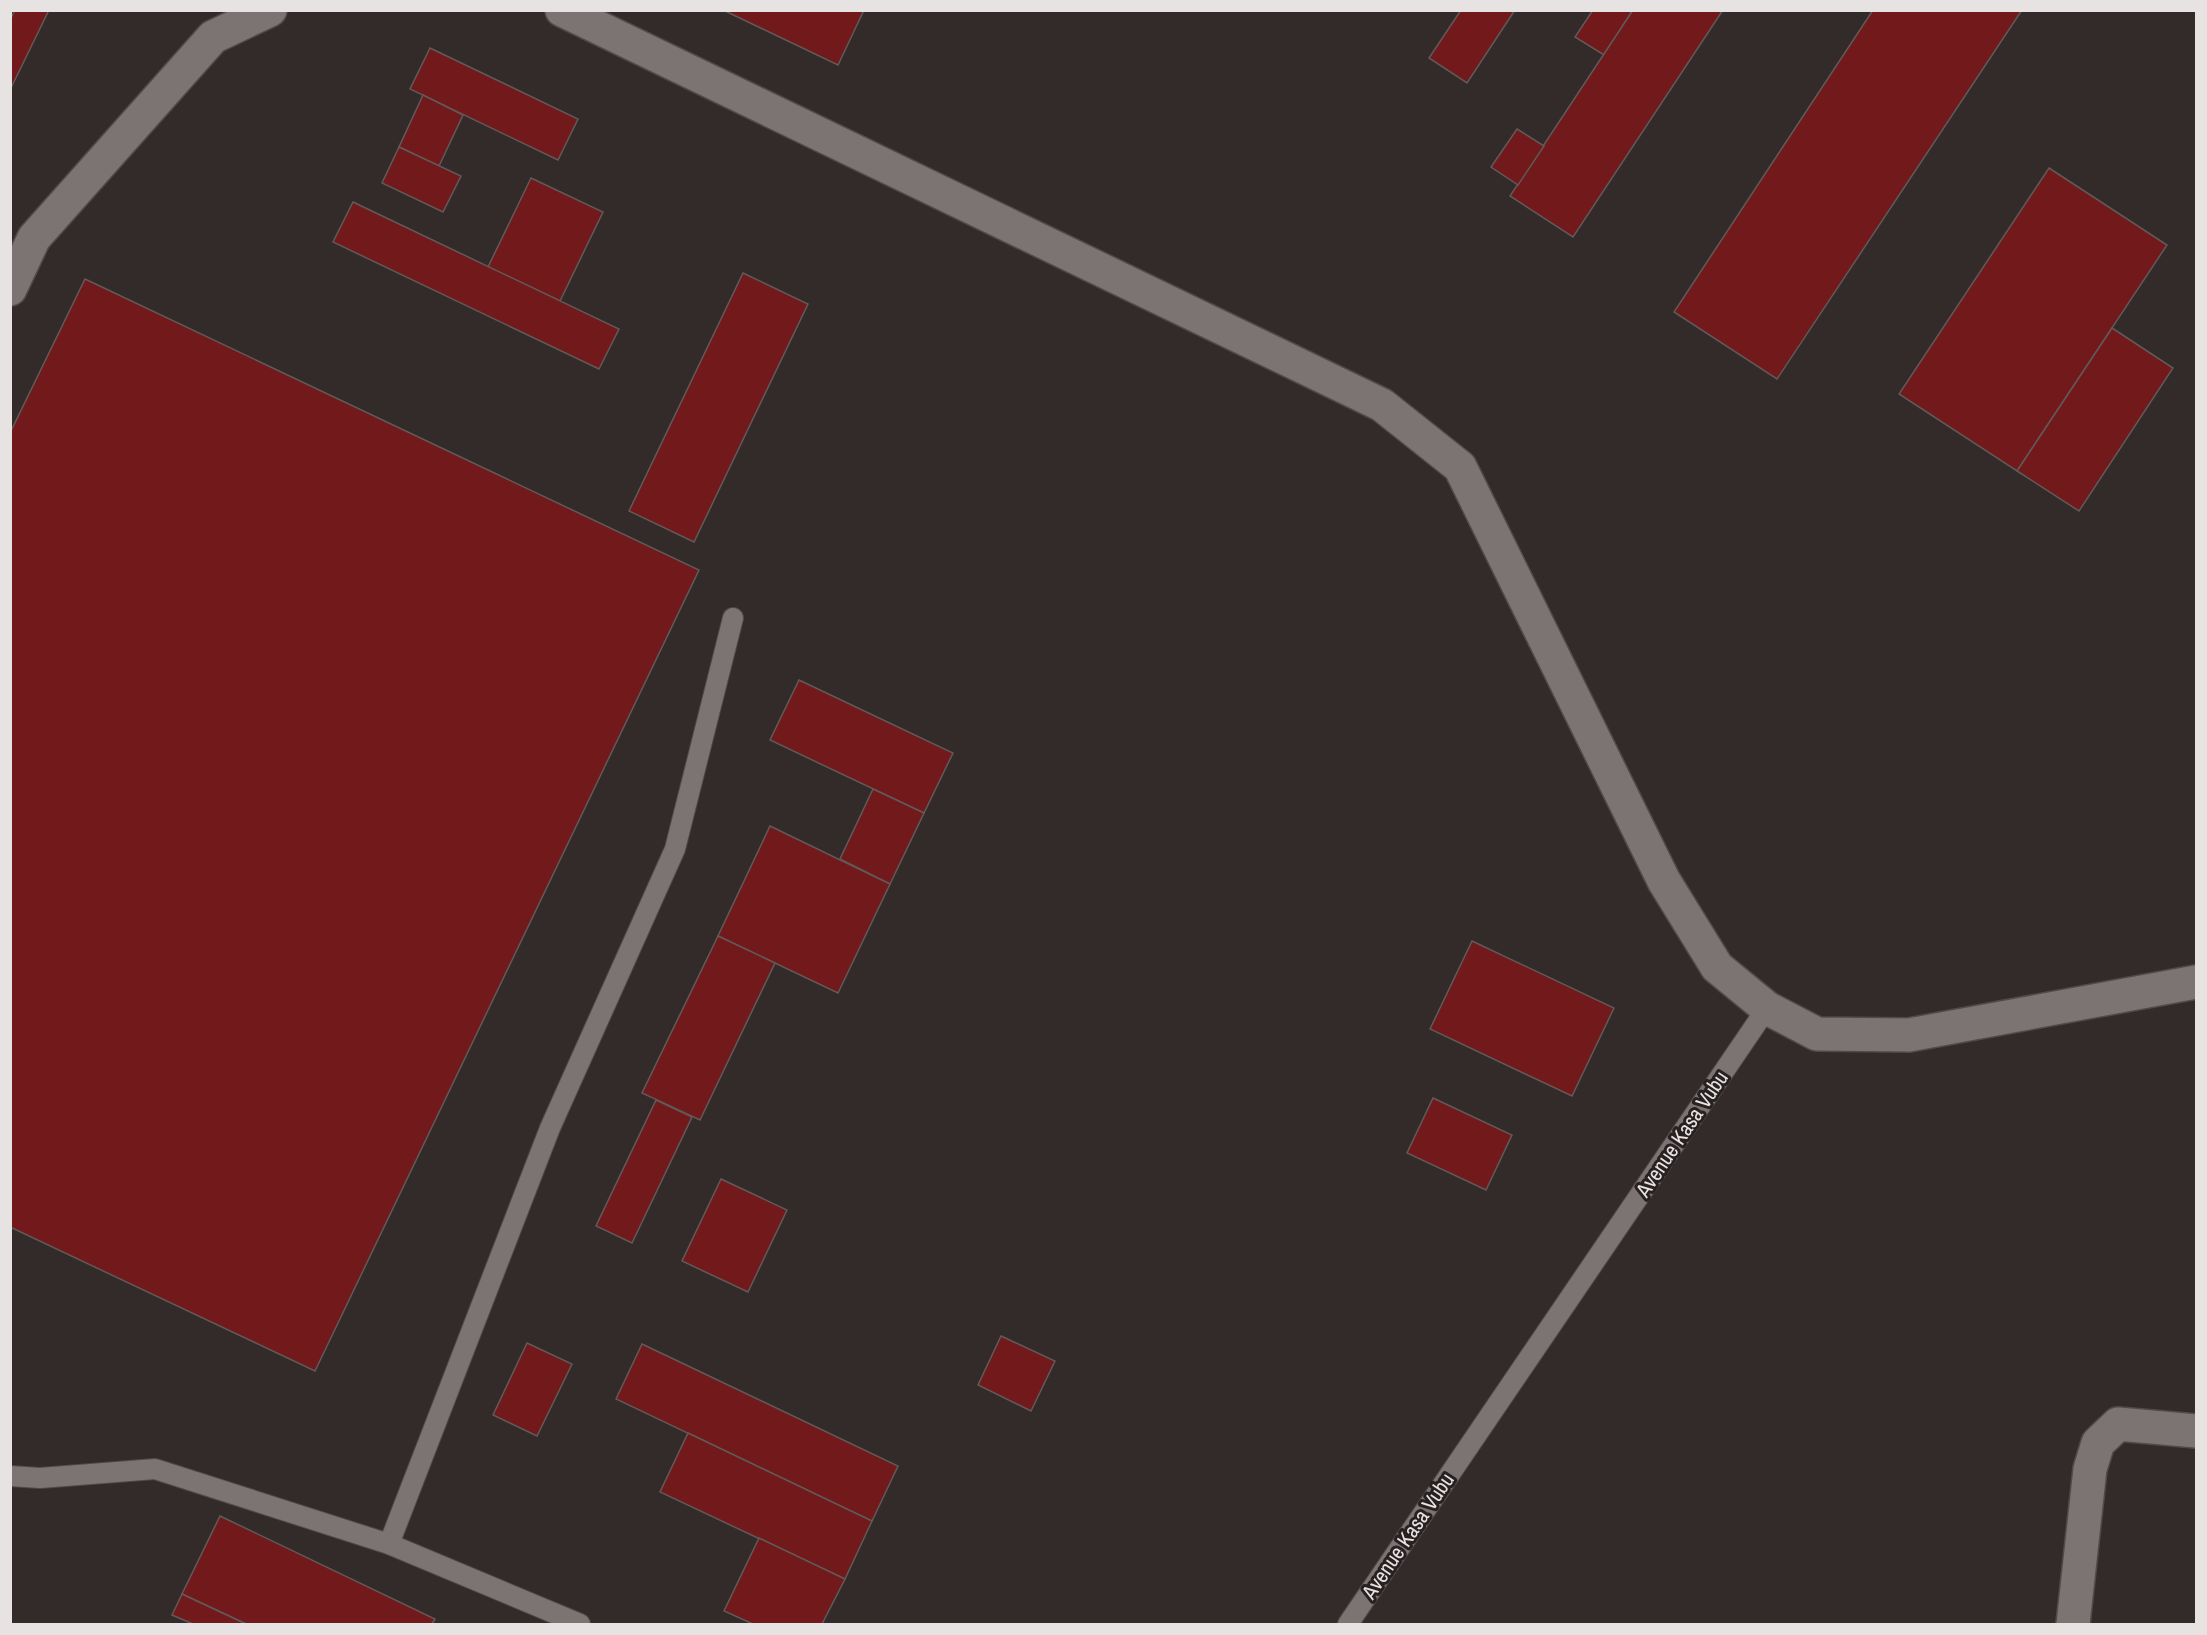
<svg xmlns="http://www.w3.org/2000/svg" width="2207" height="1635" viewBox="0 0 2207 1635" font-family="'Archivo Narrow',sans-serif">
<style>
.building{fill:#721a1b;stroke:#615a59;stroke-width:1.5}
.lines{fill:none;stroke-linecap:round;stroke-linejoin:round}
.service-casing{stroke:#504a49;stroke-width:22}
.minor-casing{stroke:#504a49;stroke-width:36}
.tertiary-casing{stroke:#504a49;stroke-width:36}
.service{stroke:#7c7473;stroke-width:20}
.minor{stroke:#7c7473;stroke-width:33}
.tertiary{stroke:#7c7473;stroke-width:33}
.labels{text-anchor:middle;stroke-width:6;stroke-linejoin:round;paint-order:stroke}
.street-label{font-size:21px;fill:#e8e3e3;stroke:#282121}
</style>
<rect width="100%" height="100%" fill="#322b2a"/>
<g class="building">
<path d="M15 10H49L10 90V20Z"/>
<path d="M723 10H864L838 65Z"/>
<path d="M1461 10H1515L1467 83 1429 58Z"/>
<path d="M1593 10H1633L1604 55 1575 37Z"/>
<path d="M1633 10H1723L1573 237 1510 196Z"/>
<path d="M1873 10H2022L1777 379 1674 312Z"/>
<path d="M430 48 578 119 558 160 410 89Z"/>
<path d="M423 95 463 115 439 166 399 147Z"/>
<path d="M1517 129 1544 146 1518 185 1491 167Z"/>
<path d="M399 147 461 176 443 212 382 183Z"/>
<path d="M2049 168 2167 245 2017 471 1899 394Z"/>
<path d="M531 178 603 212 560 301 488 267Z"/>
<path d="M353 202 619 329 599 369 333 242Z"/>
<path d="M743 273 808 304 694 542 629 511Z"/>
<path d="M85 279 699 570 315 1371 10 1227V433Z"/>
<path d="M2112 328 2173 368 2079 511 2017 471Z"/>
<path d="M799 680 953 753 924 813 770 740Z"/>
<path d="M873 789 924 813 890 884 840 859Z"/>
<path d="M770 826 890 884 838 993 718 936Z"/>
<path d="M718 936 775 963 700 1120 642 1093Z"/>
<path d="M1472 941 1614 1008 1572 1096 1430 1029Z"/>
<path d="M1433 1098 1512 1135 1486 1190 1407 1153Z"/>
<path d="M656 1100 692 1117 632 1243 596 1226Z"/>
<path d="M721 1179 787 1210 748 1292 682 1261Z"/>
<path d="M1001 1336 1055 1361 1031 1411 978 1385Z"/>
<path d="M527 1343 572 1364 537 1436 493 1415Z"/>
<path d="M642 1344 898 1466 872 1521 616 1399Z"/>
<path d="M688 1433 872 1521 845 1579 660 1492Z"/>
<path d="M220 1516 435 1619 432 1624H246L182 1594Z"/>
<path d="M759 1538 845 1579 822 1624H753L724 1611Z"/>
<path d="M182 1594 246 1624H193L172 1615Z"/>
</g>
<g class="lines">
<g class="service-casing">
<g id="service">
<path d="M10 1476 40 1478 155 1469 389 1544 580 1624"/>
<path d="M389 1544 550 1128 675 849 733 618"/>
<path d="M1348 1624 1767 1008"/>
</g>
</g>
<g class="minor-casing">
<path id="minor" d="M2073 1624 2090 1469 2098 1443 2118 1424 2196 1431"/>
</g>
<g class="tertiary-casing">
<g id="tertiary">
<path d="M562 10 1382 405 1460 467 1664 881 1717 967 1767 1008 1817 1034 1909 1035 2196 982"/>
<path d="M10 289 34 238 213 37 270 10"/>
</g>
</g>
<use href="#service" class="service"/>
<use href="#minor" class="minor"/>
<use href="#tertiary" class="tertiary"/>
</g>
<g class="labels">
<g class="street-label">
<text transform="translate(1682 1134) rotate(-56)" y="7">Avenue Kasa Vubu</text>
<text transform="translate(1408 1536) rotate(-56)" y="7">Avenue Kasa Vubu</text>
</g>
</g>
<rect width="2207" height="1635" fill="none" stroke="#e8e3e3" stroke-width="24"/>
</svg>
